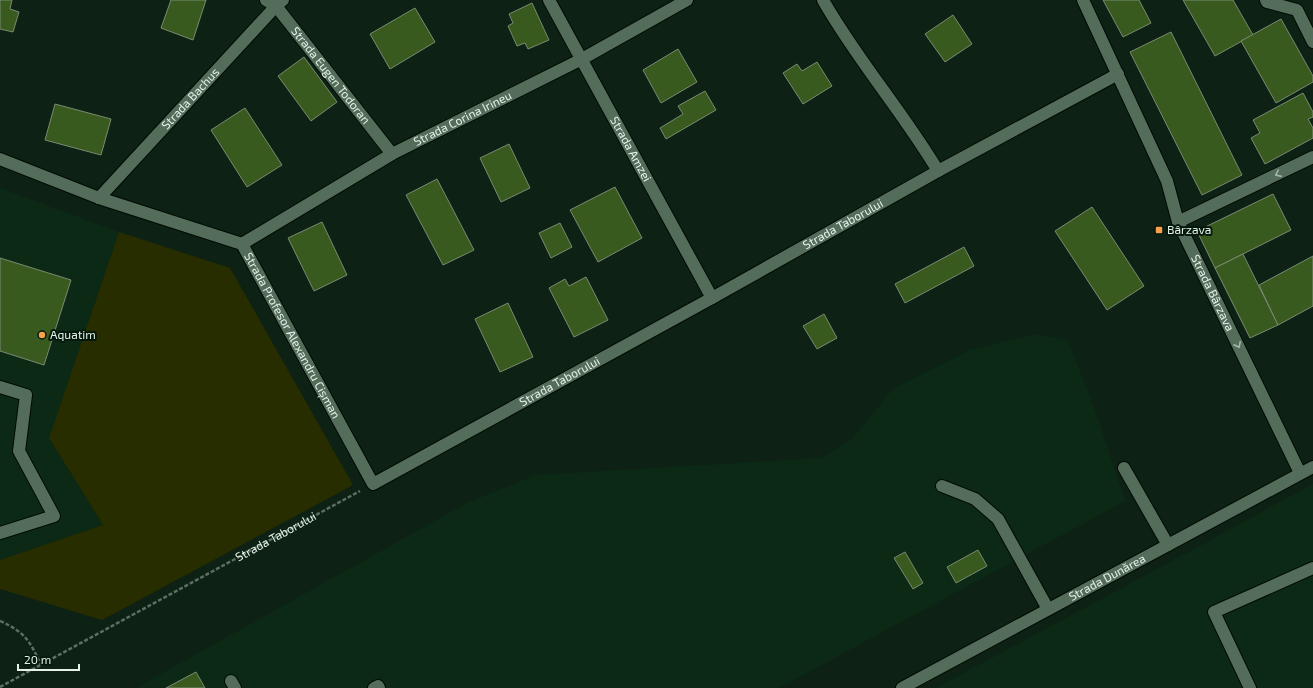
<svg xmlns="http://www.w3.org/2000/svg" width="1313" height="688" viewBox="0 0 1313 688" font-family="'Exo 2',sans-serif">
<style>
.built{fill:#0c2916}
.green{fill:#282d00}
.building{fill:#385a1f;stroke:#7b8a72}
.lines{fill:none;stroke-linecap:round;stroke-linejoin:round}
.minor-casing{stroke:#000b02;stroke-width:14}
.path{stroke:#5d6f63;stroke-width:2.5;stroke-dasharray:4 2;stroke-linecap:butt}
.minor{stroke:#546c5a;stroke-width:12}
.oneway{stroke:#a4b6a8}
.poi-dot{fill:#f9a04d;stroke:#04190b;stroke-width:1.5}
.labels{text-anchor:middle;stroke-width:4;stroke-linejoin:round;paint-order:stroke}
.street-label{font-size:12px;fill:#e5f2e8;stroke:#04190b}
.poi-label{font-size:12px;fill:#e5f2e8;stroke:#04190b;text-anchor:start}
</style>
<rect width="100%" height="100%" fill="#0d2214"/>
<g class="built">
<path d="M0 188 119 232 49 438 103 525 0 560Z"/>
<path d="M1037 334 1068 341 1092 402 1125 501 779 688H136L469 502 536 475 821 458 851 440 893 389 970 350Z"/>
<path d="M1313 484V688H936L1211 540Z"/>
</g>
<path class="green" d="M119 232 230 268 353 485 102 620 0 589V560L103 525 49 438Z"/>
<g class="building">
<path d="M0 0H12L10 9 19 12 13 32 0 29Z"/>
<path d="M171 0H206L193 40 161 28Z"/>
<path d="M1103 0H1139L1151 23 1123 37Z"/>
<path d="M1183 0H1233L1253 35 1215 56Z"/>
<path d="M532 3 549 40 528 49 525 43 517 46 508 26 513 23 509 14Z"/>
<path d="M415 8 435 42 390 69 370 34Z"/>
<path d="M953 15 972 44 945 62 925 34Z"/>
<path d="M1281 19 1313 76V82L1276 103 1241 41Z"/>
<path d="M1171 32 1242 175 1202 195 1130 52Z"/>
<path d="M678 49 697 82 661 103 643 70Z"/>
<path d="M304 57 337 102 311 121 278 76Z"/>
<path d="M817 62 832 86 803 104 783 73 797 64 802 71Z"/>
<path d="M705 91 716 110 666 139 660 128 683 114 678 106Z"/>
<path d="M1303 93 1313 112V117L1308 119 1313 128V138L1265 164 1251 138 1260 133 1253 120Z"/>
<path d="M55 104 111 119 101 155 45 140Z"/>
<path d="M245 108 282 165 247 187 211 130Z"/>
<path d="M509 144 530 188 501 202 480 158Z"/>
<path d="M437 179 474 250 443 265 406 195Z"/>
<path d="M615 187 642 238 598 262 570 210Z"/>
<path d="M1273 194 1291 230 1215 268 1197 231Z"/>
<path d="M1092 207 1144 286 1107 310 1055 231Z"/>
<path d="M322 222 347 275 314 291 288 238Z"/>
<path d="M560 223 572 247 551 258 539 233Z"/>
<path d="M964 247 974 266 905 303 895 284Z"/>
<path d="M1243 254 1278 325 1250 338 1215 268Z"/>
<path d="M1313 256V306L1278 325 1259 285Z"/>
<path d="M0 258 71 280 44 365 0 351Z"/>
<path d="M586 277 608 320 574 337 549 288 565 279 569 286Z"/>
<path d="M508 303 533 357 500 372 475 319Z"/>
<path d="M824 314 837 338 817 349 803 326Z"/>
<path d="M978 550 987 566 956 583 947 567Z"/>
<path d="M905 552 923 583 913 589 894 558Z"/>
<path d="M196 672 205 688H166Z"/>
</g>
<g class="lines">
<g class="minor-casing">
<g id="minor">
<path id="s2" d="M266 0 276 6 392 154"/>
<path id="s3" d="M549 0 712 298"/>
<path d="M823 0C857 60 903 112 938 171"/>
<path id="s4" d="M1083 0 1167 181 1178 222 1300 473"/>
<path d="M1266 0 1267 2 1297 10 1313 42"/>
<path id="s5" d="M0 159 99 198 242 244 373 484 712 298 938 171 1118 74"/>
<path id="s6" d="M99 198 276 6 283 0"/>
<path d="M1178 222 1313 157"/>
<path id="s7" d="M242 244 392 154 582 59 687 0"/>
<path d="M0 387 26 395 19 451 54 516 0 533"/>
<path d="M1124 468 1168 545"/>
<path d="M942 486 975 499 998 519 1048 609"/>
<path d="M231 681 235 688"/>
<path d="M374 688 378 686 379 688"/>
<path id="s8" d="M902 688 1313 467"/>
<path d="M1250 688 1214 612 1313 568"/>
</g>
</g>
<g class="path">
<path d="M0 621C25 632 30 641 41 665"/>
<path id="s1" d="M0 687 360 491"/>
</g>
<use href="#minor" class="minor"/>
</g>
<defs><path id="oneway-chevron" d="M-2-3.5L2.5 0L-2 3.5" fill="none" stroke-width="1.6" stroke-linecap="round" stroke-linejoin="round"/></defs>
<g class="oneway">
<use href="#oneway-chevron" transform="translate(1278 174) rotate(154)"/>
<use href="#oneway-chevron" transform="translate(1238 345) rotate(64)"/>
</g>
<g class="poi-dot">
<rect x="1155" y="226" width="8" height="8" rx="2"/>
<circle cx="42" cy="335" r="4"/>
</g>
<g class="labels">
<g class="street-label">
<text dy="4" stroke="none"><textPath href="#s2" startOffset="100">Strada Eugen Todoran</textPath></text>
<text dy="4" stroke="none"><textPath href="#s6" startOffset="135">Strada Bachus</textPath></text>
<text dy="4" stroke="none"><textPath href="#s7" startOffset="254">Strada Corina Irineu</textPath></text>
<text dy="4" stroke="none"><textPath href="#s3" startOffset="170">Strada Amzei</textPath></text>
<text dy="4" stroke="none"><textPath href="#s5" startOffset="1067">Strada Taborului</textPath></text>
<text dy="4" stroke="none"><textPath href="#s4" startOffset="321">Strada Bârzava</textPath></text>
<text dy="4" stroke="none"><textPath href="#s5" startOffset="361">Strada Profesor Alexandru Cișman</textPath></text>
<text dy="4" stroke="none"><textPath href="#s5" startOffset="743">Strada Taborului</textPath></text>
<text dy="4" stroke="none"><textPath href="#s1" startOffset="314">Strada Taborului</textPath></text>
<text dy="4" stroke="none"><textPath href="#s8" startOffset="233">Strada Dunărea</textPath></text>
</g>
<g class="poi-label">
<text x="1167" y="234">Bârzava</text>
<text x="50" y="339">Aquatim</text>
</g>
</g>
<path d="M18 664v6h61v-6" fill="none" stroke="#e5f2e8" stroke-width="2"/>
<text x="24" y="664" font-size="12" fill="#e5f2e8" stroke="#04190b" stroke-width="3" paint-order="stroke">20 m</text>
</svg>
